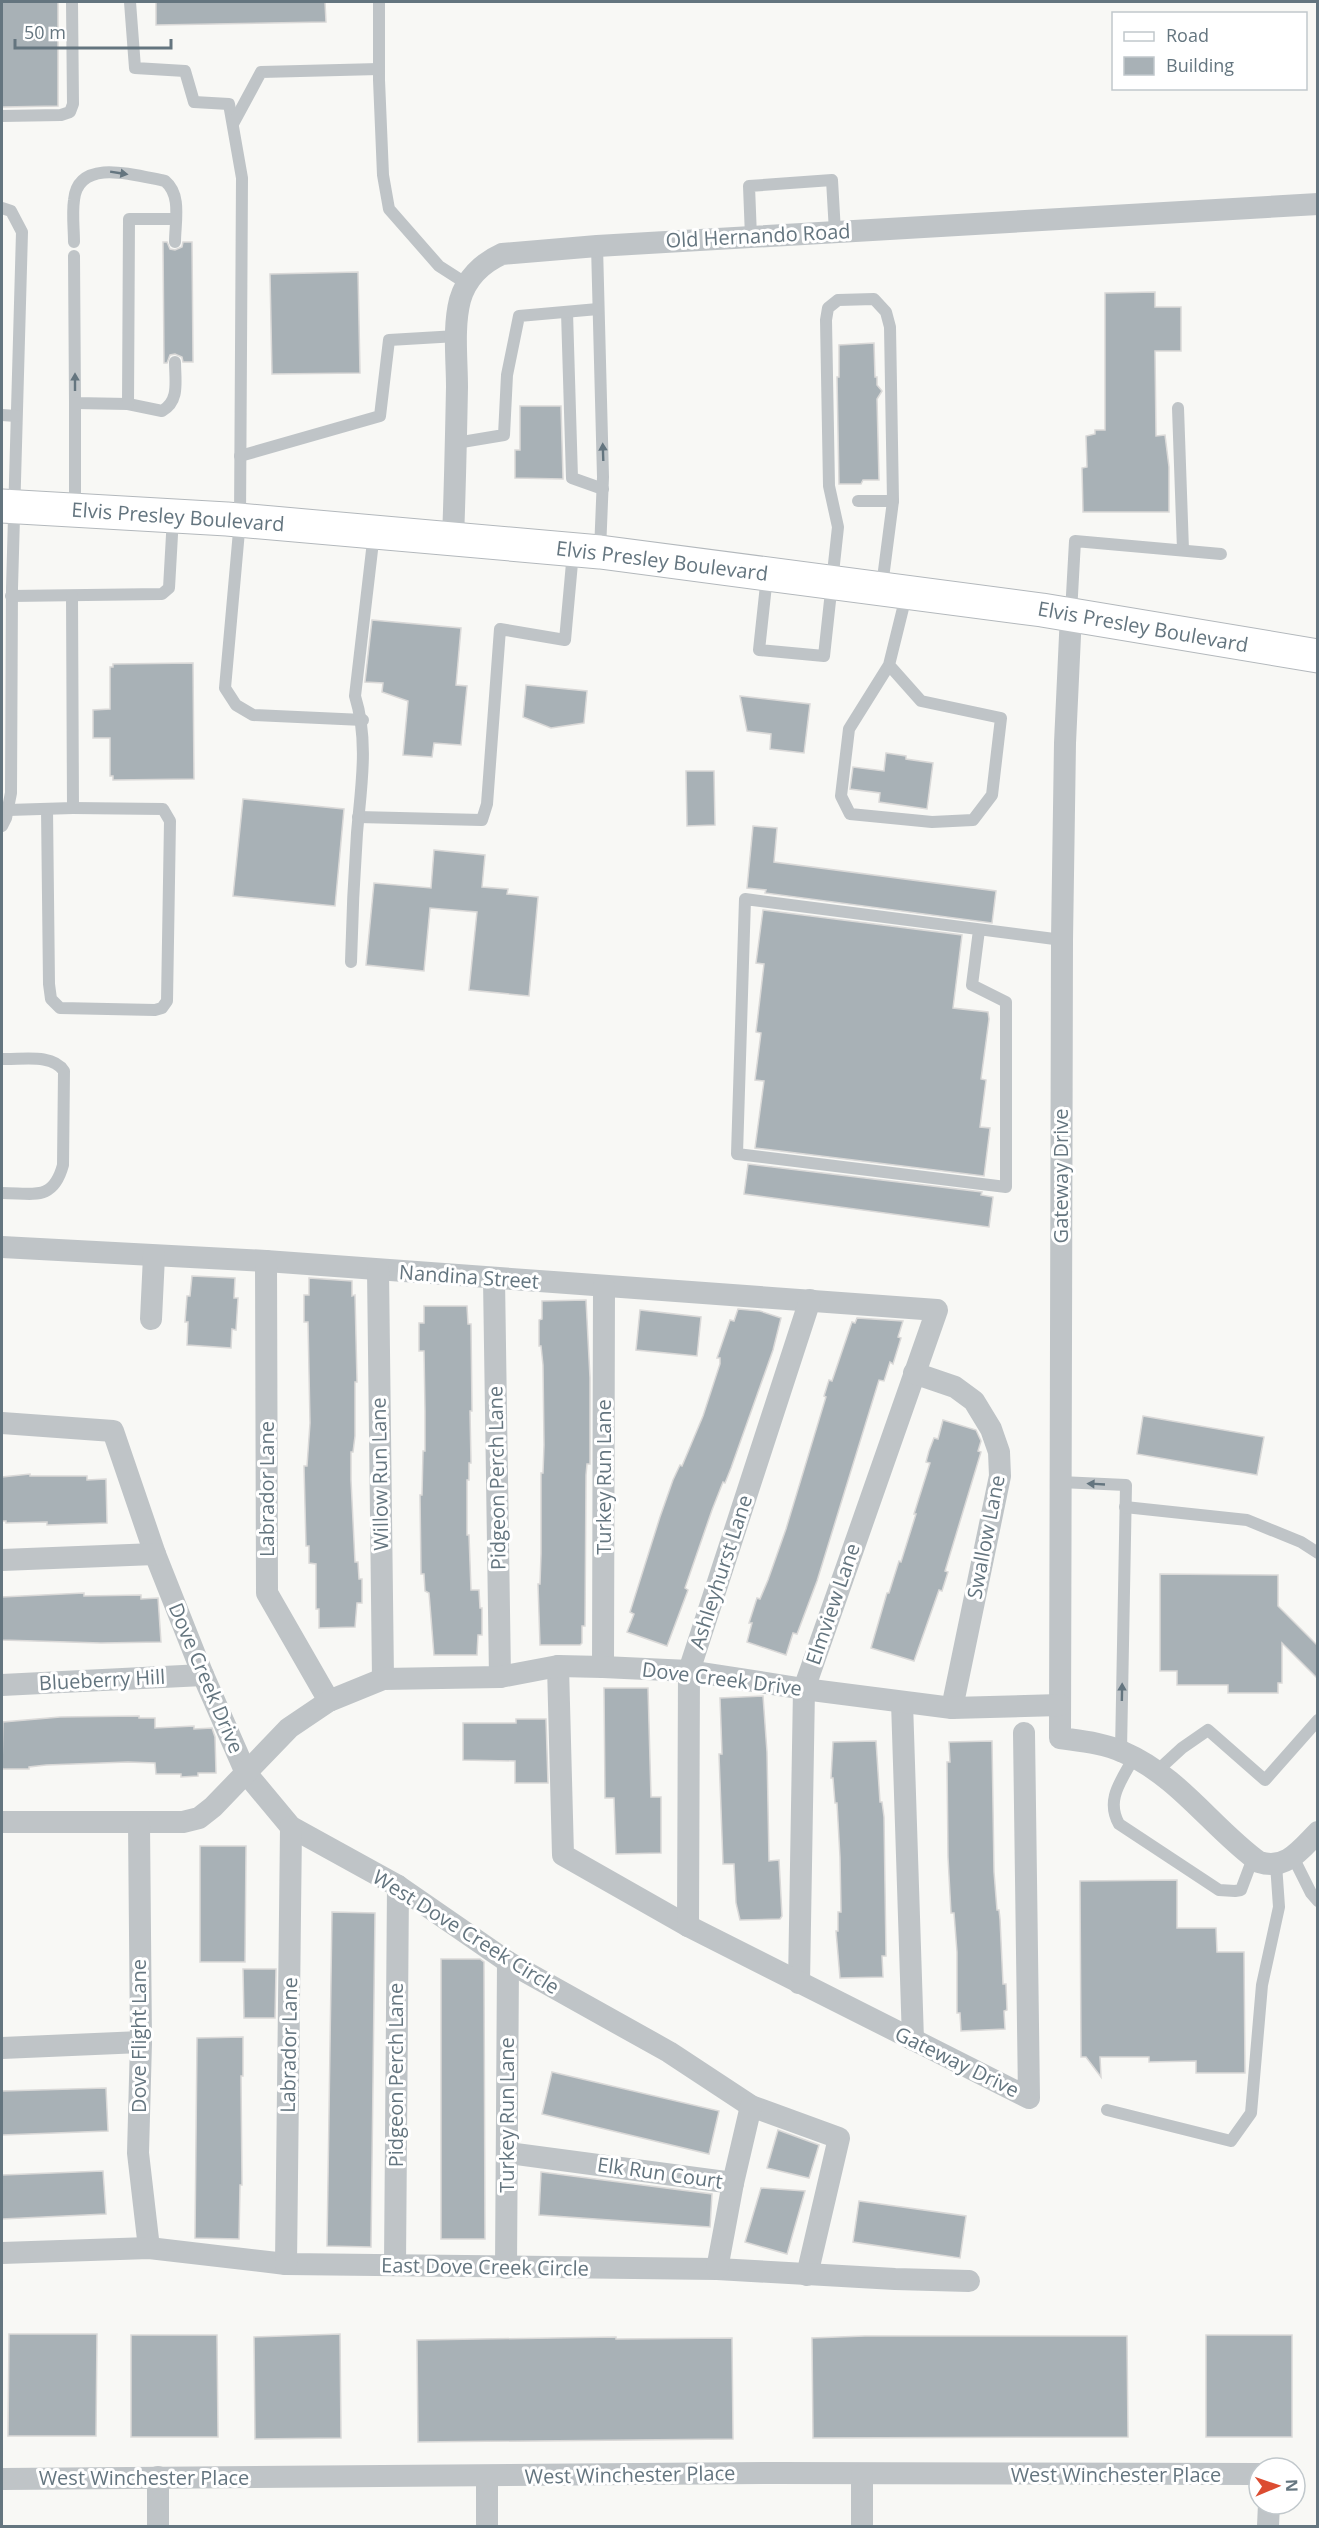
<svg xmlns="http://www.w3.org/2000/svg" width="1319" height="2528" viewBox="0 0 1319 2528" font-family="'Open Sans',sans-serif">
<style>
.building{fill:#a8b1b6;stroke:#dad9d8;stroke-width:1.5}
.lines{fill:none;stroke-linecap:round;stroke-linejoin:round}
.primary-casing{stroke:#b3b8bc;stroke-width:35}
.service{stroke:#bfc4c7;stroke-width:12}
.minor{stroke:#bfc4c7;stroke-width:22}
.primary{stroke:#fff;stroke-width:33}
.oneway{fill:#64757f}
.labels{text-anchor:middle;stroke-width:6;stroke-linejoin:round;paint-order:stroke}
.street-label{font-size:20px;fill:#64757f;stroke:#fff}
</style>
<rect width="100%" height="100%" fill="#f8f8f5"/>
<g class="building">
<path d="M2 2H58V106L2 107Z"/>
<path d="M156 2H325L326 22 156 25Z"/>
<path d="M163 242H167L170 249 175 250 182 247 183 242H192L193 362H183L182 357 175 354 170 355 167 363H164Z"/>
<path d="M358 272 360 373 272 374 270 274Z"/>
<path d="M1155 292V307H1181V351H1155L1156 436 1165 435 1169 467V512H1083L1082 468 1087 467 1086 436 1095 434V430H1105V293Z"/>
<path d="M874 343 875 377H877V385L882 391 877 399 879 480H863L861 484H839L837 377H839V345Z"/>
<path d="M520 406H561L563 479 515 478V450H520Z"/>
<path d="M372 620 461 628 456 685 467 686 461 745 434 743 432 757 403 755 408 701 382 692 383 683 365 682Z"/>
<path d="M193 663 194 779 113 780V776H110V738H93V710L110 709V667H113V664Z"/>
<path d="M526 685 587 691 584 723 551 728 523 717Z"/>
<path d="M740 696 810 704 804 753 770 749 771 734 747 731Z"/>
<path d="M886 753 906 756V759L933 763 927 809 879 802 880 793 850 789 853 767 884 771Z"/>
<path d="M686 771H714L715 825 687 826Z"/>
<path d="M243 799 344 809 335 906 233 896Z"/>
<path d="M753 826 777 828 774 862 996 891 992 923 765 893 766 890 747 888Z"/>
<path d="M434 850 485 855 482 887 508 889 507 894 538 897 529 996 469 990 477 912 430 908 424 971 366 965 374 883 431 888Z"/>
<path d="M763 910 962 935 953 1008 988 1012 989 1019 981 1079 986 1080 980 1127 990 1128 984 1176 755 1148 764 1081 755 1080 761 1033 756 1032 764 964 756 963Z"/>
<path d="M748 1164 982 1192 981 1195 993 1197 989 1227 744 1194Z"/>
<path d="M192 1276 235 1278 234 1298H238L236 1330 232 1329 231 1348 187 1345 188 1322H185L187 1296H190Z"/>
<path d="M309 1278 352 1281V1296L355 1295 357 1382H355V1436L353 1452H351V1480L355 1562H358L359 1579H362V1603H357L355 1627 319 1628V1609H316V1564L309 1563V1546H306L304 1466H307L310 1423 308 1322H304V1295H309Z"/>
<path d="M586 1300 590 1378V1464H587L586 1475 585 1626H582V1643L580 1645H540L538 1584H540L541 1554V1473H543L544 1445 543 1365 541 1346H539V1320L542 1319V1301Z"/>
<path d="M424 1306H467L468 1324H471L472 1411H470L471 1463H469V1480H467V1535H469L471 1590H479L480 1608H482V1635H478L477 1655H434L429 1593 425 1591 424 1574H421L420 1495H422L423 1451H425V1411L424 1351H419V1323H424Z"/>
<path d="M738 1309 760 1311 781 1318 773 1350 731 1468 725 1483 723 1482 712 1510 685 1588 688 1590 667 1646 627 1632 634 1614 630 1612 660 1517 673 1480 680 1465 682 1466 703 1416 720 1364V1358H717L730 1320 734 1321Z"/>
<path d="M640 1310 701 1317 697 1356 636 1350Z"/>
<path d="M857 1318 903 1321 898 1337 901 1338 893 1364 890 1362 884 1381 879 1380 817 1581 797 1634 793 1633 786 1655 747 1642 752 1623H749L757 1598 760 1599 768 1580 786 1529 826 1397 824 1396 829 1380 832 1381 852 1322 855 1323Z"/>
<path d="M1143 1416 1264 1437 1257 1475 1137 1454Z"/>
<path d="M943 1420 976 1430 981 1441 978 1451 981 1452 945 1571 948 1572 942 1591 939 1590 914 1661 871 1648 887 1593H889L899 1561 901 1562 916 1514H914L930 1463 926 1462 929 1451 934 1438 938 1439Z"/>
<path d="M30 1474V1476H87V1480L106 1479 107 1523 47 1525V1522L6 1523V1521H2V1477Z"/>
<path d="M1160 1574 1278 1575V1606L1317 1645V1678L1282 1643V1683H1278V1693H1228V1685H1177V1671H1160Z"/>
<path d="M84 1593V1596L141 1595V1599L158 1598 161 1642 101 1643 2 1640V1597Z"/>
<path d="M604 1688H648L651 1797H661V1853L616 1854 614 1798H605Z"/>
<path d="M763 1696 767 1752 769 1861 779 1860 782 1916 780 1919 740 1920 736 1903 734 1864H723L719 1754H722L720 1698Z"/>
<path d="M139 1716V1718H155V1728L194 1726V1729L212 1728 215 1737 216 1773H198V1776L181 1777V1774H156L155 1763 128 1762 46 1765 29 1767V1769H3L2 1767 3 1722 60 1717Z"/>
<path d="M516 1719H546L548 1783H515V1761L463 1760V1723H516Z"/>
<path d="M876 1741 880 1802H882L884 1817 886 1956H882L883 1977 840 1978 836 1931H838V1912H841L840 1857 837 1803H835L833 1778H831L833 1742Z"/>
<path d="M992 1741 994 1872 997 1910H999L1000 1919 1003 1984H1006L1007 2010 1004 2011 1005 2029 961 2031 960 2013H957V1952L954 1913H951L948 1857 947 1762H950L949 1742Z"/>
<path d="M200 1846H246L245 1962H200Z"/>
<path d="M1177 1880V1928H1216L1217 1952H1244L1245 2073H1196V2061L1149 2062V2057H1100L1101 2077 1086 2057H1081L1080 1881Z"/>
<path d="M332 1912 375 1913 371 2247 327 2246Z"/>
<path d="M441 1959H480L484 1962 485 2239H441Z"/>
<path d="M243 1969H276L275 2018H244Z"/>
<path d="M243 2037V2076H241L242 2185H240L239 2239 195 2238 197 2038Z"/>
<path d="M552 2072 719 2111 709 2154 542 2114Z"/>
<path d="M106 2088 108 2131 2 2135V2091Z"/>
<path d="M778 2130 819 2145 809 2178 767 2168Z"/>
<path d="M103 2171 106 2214 2 2219V2175Z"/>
<path d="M541 2172 712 2194 710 2227 539 2215Z"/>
<path d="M761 2188 805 2191 787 2254 745 2242Z"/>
<path d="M859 2201 966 2216 960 2258 853 2242Z"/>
<path d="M9 2334H97L96 2436H8Z"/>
<path d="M340 2334 341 2438 255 2439 254 2337Z"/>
<path d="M131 2335H217L218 2437H131Z"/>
<rect x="1206" y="2335" width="86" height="102"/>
<path d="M865 2336H1127L1128 2437 813 2438 812 2338Z"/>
<path d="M616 2337V2339L732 2338 733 2439 418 2442 417 2340Z"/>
</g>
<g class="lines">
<g class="primary-casing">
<path id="primary" d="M2 506 227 519 600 552 1042 610 1318 656"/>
</g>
<g class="service">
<path d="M130 2 135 68 185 71 194 102 229 104 242 178 240 520 225 688 236 705 253 715 363 720"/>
<path d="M379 2V80L383 175 389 209 439 266 467 284"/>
<path d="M2 116 61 115 70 112 73 104 72 2"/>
<path d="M233 124 261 72 379 69"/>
<path d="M2 208 11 211 22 232 12 588 11 793 6 818 2 826"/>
<path d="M751 237 749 186 832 180 835 232"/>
<path d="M74 242C74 229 72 214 74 200 78 156 138 176 165 181 182 195 175 222 175 242"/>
<path d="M597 246 603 477 600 551"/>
<path d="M74 256 75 403 128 404 162 411C180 401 175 381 175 362"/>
<path d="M567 312 572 478 603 489"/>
<path d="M128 404 129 219H175"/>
<path d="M1178 408 1183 550"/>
<path d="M2 415 16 416"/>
<path d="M456 443 504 435 507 375 519 316 598 309"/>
<path d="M240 456 380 416 389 340 457 336"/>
<path d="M858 501H893"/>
<path d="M75 510V403"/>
<path d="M767 576 759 650 824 656 838 527 829 486 826 320 828 308 838 300 874 299 886 312 890 327 893 501 882 586"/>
<path d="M11 596 162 594 169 588 173 517"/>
<path d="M1071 613 1075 541 1221 554"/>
<path d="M889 665 849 729 841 796 850 814 932 822 973 820 992 795 1001 718 921 701 889 665 907 592"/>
<path d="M47 809 49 984 51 999 60 1008 155 1010 162 1008 167 1001 170 821 163 809 73 808"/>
<path d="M8 810 73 808 72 596"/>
<path d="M358 817 482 820 487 804 500 629 565 640 573 552"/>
<path d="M979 930 972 985 1006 1002V1187L737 1154 745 899 1062 940"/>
<path d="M351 962C352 919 354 876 357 833 361 787 369 741 355 696L374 533"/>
<path d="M2 1059C21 1060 52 1053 64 1071L63 1165C53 1202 33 1193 2 1193"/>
<path d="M1060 1482 1126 1485 1121 1751"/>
<path d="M1125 1507 1247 1520 1301 1542 1318 1553"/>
<path d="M1134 1757C1122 1780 1105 1799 1119 1824L1219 1890 1235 1891 1241 1890 1253 1858"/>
<path d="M1157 1771 1182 1748 1208 1730 1265 1780 1318 1720"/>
<path d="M1293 1857 1311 1893 1318 1901"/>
<path d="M1107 2110 1231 2141 1251 2113 1262 1985 1279 1907 1276 1864"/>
</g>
<g class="minor">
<path d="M453 538C455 488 456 438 457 387 457 360 453 327 460 300 466 279 482 263 502 254L597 246 1318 204"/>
<path d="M1071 614 1065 743 1062 940 1060 1738C1081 1741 1104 1743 1123 1752 1179 1776 1212 1828 1259 1862 1286 1871 1301 1849 1318 1832"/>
<path d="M2 1247 266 1261 937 1310 804 1689 799 1983"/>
<path d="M266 1261 267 1593 329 1701"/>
<path d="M378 1270 383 1679"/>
<path d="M494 1279 500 1677"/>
<path d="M151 1319 154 1256"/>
<path d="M914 1373 955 1387 974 1401 991 1429 999 1452 1000 1476 952 1708"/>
<path d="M2 1423 113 1431 155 1554 203 1675 246 1773 291 1827 398 1886 508 1962 669 2052 751 2106 839 2138 807 2275"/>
<path d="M2 1560 155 1554"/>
<path d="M558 1666 563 1855 688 1926 1029 2098 1024 1733"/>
<path d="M603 1667 604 1287"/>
<path d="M2 1685 203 1675"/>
<path d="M902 1702 913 2040"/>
<path d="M2 1822H183L199 1818 213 1807 289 1728 329 1701 383 1679 500 1677 558 1666 603 1667 689 1671 804 1689 952 1708 1060 1705"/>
<path d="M139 1824 141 2042 138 2153 149 2248"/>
<path d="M688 1926 689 1671 810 1300"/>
<path d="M2 2048 141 2042"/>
<path d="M508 2153 733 2183"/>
<path d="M2 2253 149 2248 286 2264 717 2269 895 2279 969 2281"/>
<path d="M286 2264 291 1827"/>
<path d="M395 2264 398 1886"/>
<path d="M506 2268 508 1962"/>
<path d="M717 2269 733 2183 751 2106"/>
<path d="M487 2477V2526"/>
<path d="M2 2479 775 2473 1259 2474"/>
<path d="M158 2526V2477"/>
<path d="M862 2526V2475"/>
<path d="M1268 2526 1269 2504"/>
</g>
<use href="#primary" class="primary"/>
</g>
<defs><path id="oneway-solid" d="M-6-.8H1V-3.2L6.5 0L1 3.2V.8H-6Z" transform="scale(1.5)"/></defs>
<g class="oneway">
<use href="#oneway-solid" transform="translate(119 173) rotate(9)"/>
<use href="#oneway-solid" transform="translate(75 382) rotate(-90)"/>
<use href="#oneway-solid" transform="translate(603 452) rotate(-92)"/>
<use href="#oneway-solid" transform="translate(1096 1484) rotate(-177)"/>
<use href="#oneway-solid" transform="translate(1122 1692) rotate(-89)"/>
</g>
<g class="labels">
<g class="street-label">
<text transform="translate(758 236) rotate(-3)" y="7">Old Hernando Road</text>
<text transform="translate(178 517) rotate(4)" y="7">Elvis Presley Boulevard</text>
<text transform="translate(662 561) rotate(7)" y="7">Elvis Presley Boulevard</text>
<text transform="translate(1143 627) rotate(10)" y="7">Elvis Presley Boulevard</text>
<text transform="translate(1061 1176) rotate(-90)" y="7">Gateway Drive</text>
<text transform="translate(469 1277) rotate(4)" y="7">Nandina Street</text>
<text transform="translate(380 1474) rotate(-91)" y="7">Willow Run Lane</text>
<text transform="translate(604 1477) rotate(-90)" y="7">Turkey Run Lane</text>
<text transform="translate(497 1478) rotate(-91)" y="7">Pidgeon Perch Lane</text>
<text transform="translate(267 1489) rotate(-90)" y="7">Labrador Lane</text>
<text transform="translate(986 1537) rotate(-79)" y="7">Swallow Lane</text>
<text transform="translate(721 1572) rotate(-72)" y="7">Ashleyhurst Lane</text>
<text transform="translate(833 1604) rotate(-71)" y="7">Elmview Lane</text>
<text transform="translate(206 1678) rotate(67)" y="7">Dove Creek Drive</text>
<text transform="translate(722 1679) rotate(7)" y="7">Dove Creek Drive</text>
<text transform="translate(102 1680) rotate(-3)" y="7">Blueberry Hill</text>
<text transform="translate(466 1932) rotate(32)" y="7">West Dove Creek Circle</text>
<text transform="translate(139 2036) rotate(-90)" y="7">Dove Flight Lane</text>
<text transform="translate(289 2045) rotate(-89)" y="7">Labrador Lane</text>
<text transform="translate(957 2062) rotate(26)" y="7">Gateway Drive</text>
<text transform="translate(396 2075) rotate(-90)" y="7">Pidgeon Perch Lane</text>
<text transform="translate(507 2115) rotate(-90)" y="7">Turkey Run Lane</text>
<text transform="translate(660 2173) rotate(8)" y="7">Elk Run Court</text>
<text transform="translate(485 2267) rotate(1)" y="7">East Dove Creek Circle</text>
<text transform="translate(630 2475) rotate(-1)" y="7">West Winchester Place</text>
<text x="1116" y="2482">West Winchester Place</text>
<text x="144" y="2485">West Winchester Place</text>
</g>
</g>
<rect width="1319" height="2528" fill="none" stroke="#64757f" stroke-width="6"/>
<rect x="1112" y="12" width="195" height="78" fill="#ffffff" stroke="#c1c8cc" stroke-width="1.5"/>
<rect x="1124" y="32" width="30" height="9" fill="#ffffff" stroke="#c1c8cc" stroke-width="1.5"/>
<text x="1166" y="42" font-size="18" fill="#64757f">Road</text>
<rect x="1124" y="57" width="30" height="18" fill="#a8b1b6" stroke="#c1c8cc" stroke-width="1.5"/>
<text x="1166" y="72" font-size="18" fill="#64757f">Building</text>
<g transform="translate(1277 2486) rotate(88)"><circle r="28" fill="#ffffff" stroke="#c1c8cc" stroke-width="1.5"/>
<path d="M0-4.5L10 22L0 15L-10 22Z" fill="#dc4c31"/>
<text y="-9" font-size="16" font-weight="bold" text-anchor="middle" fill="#64757f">N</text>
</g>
<path d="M15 39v9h156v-9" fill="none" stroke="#64757f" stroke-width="3"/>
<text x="24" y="39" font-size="18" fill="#64757f" stroke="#ffffff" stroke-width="4.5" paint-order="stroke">50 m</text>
</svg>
